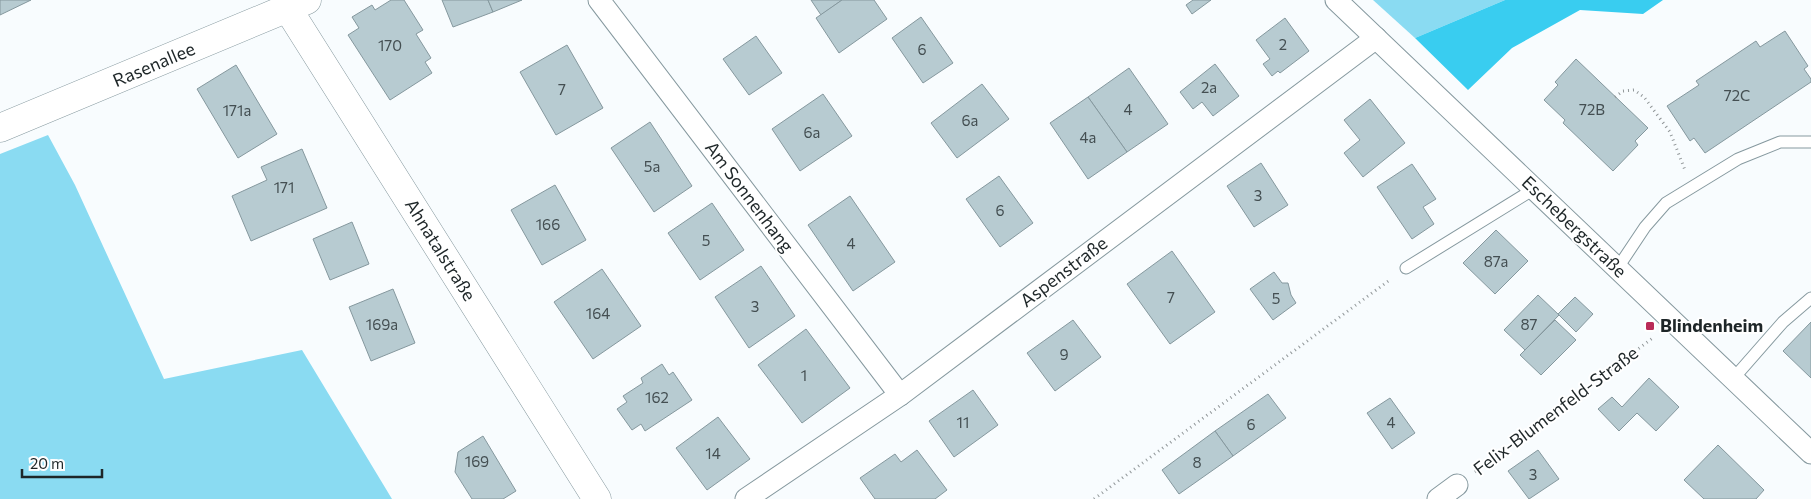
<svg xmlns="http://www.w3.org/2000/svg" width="1811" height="499" viewBox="0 0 1811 499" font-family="Commissioner,sans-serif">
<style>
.green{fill:#8adbf2}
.forest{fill:#39cdf0}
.building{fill:#b7cbd1;stroke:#85989e}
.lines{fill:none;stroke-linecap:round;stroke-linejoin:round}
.service-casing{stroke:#86999f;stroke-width:13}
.minor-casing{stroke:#86999f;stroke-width:23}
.tertiary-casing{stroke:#86999f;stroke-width:29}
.secondary-casing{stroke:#86999f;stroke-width:29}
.path{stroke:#909698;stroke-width:3;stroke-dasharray:1 4;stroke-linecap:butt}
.service{stroke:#fff;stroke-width:11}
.minor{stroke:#fff;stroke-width:21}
.tertiary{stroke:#fff;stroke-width:28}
.secondary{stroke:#fff;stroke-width:28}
.poi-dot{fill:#ba2b58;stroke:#fff;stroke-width:2}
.labels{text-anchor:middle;stroke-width:4;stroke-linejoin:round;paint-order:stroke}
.number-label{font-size:15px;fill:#444f52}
.street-label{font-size:18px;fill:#1e2628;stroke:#fff}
.poi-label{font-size:18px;font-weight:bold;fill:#1e2628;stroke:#fff;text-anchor:start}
</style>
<rect width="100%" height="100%" fill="#f8fcfe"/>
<g class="green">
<path d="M1373 0H1505L1415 38Z"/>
<path d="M48 135 75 185 164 379 302 350 392 499H0V154Z"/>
</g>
<path class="forest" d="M1505 0H1663L1643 14 1580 10 1512 48 1468 90 1415 38Z"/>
<g class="building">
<path d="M0 0H31L0 15Z"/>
<path d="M391 0H404L423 30 416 34 431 58 425 62 432 73 390 100 348 35 359 28 352 17 372 5 375 10Z"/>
<path d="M442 0H488L493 12 453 27Z"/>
<path d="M488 0H522L493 12Z"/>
<path d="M811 0H842L821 15Z"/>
<path d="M842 0H874L887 19 839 53 816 18Z"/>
<path d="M1193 0H1211L1192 14 1186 5Z"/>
<path d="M921 17 953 63 923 83 892 38Z"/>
<path d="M1285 18 1309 51 1280 73 1278 71 1272 76 1263 64 1270 59 1256 40Z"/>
<path d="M1785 31 1808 66 1804 69 1811 79V82L1705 153 1694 138 1690 141 1667 106 1699 85 1696 81 1756 41 1760 47Z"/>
<path d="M756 36 782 73 749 95 723 59Z"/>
<path d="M567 45 603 108 556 135 520 72Z"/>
<path d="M1576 59 1648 128 1635 141 1638 145 1613 171 1563 123 1565 120 1544 100 1558 85 1555 82Z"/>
<path d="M1215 64 1239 96 1213 116 1202 102 1193 109 1180 92Z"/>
<path d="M236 65 277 134 238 158 197 89Z"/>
<path d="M1129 68 1168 124 1127 152 1088 97Z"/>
<path d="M982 84 1009 119 957 158 931 123Z"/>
<path d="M823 94 852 136 800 171 772 129Z"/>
<path d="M1088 97 1127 152 1088 179 1050 123Z"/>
<path d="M1370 99 1405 143 1363 177 1344 153 1360 140 1344 120Z"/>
<path d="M650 122 692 186 654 212 611 148Z"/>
<path d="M302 149 327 208 251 241 232 196 267 180 261 167Z"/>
<path d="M1261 163 1288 205 1254 227 1227 186Z"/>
<path d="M1412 164 1436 199 1423 207 1434 224 1412 239 1377 187Z"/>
<path d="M999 176 1033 223 1000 247 966 199Z"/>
<path d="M555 185 586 240 542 265 511 210Z"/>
<path d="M850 196 895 262 853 291 808 225Z"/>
<path d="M712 203 744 250 700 280 668 233Z"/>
<path d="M352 222 369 264 330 280 313 239Z"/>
<path d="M1496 230 1528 261 1495 294 1463 263Z"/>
<path d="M1172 251 1215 312 1170 344 1127 284Z"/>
<path d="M761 266 795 316 749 348 715 297Z"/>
<path d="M602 269 641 326 593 359 554 302Z"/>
<path d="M1274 272 1282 283H1288L1291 295 1296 303 1273 320 1250 289Z"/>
<path d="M393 289 415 343 371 361 349 307Z"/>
<path d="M1538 295 1559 315 1525 350 1504 330Z"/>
<path d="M1575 297 1593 314 1576 332 1558 314Z"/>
<path d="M1073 320 1101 357 1055 391 1027 353Z"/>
<path d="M1555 320 1576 340 1541 375 1520 355Z"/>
<path d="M1811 322V378L1783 351Z"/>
<path d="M806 329 850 388 802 423 758 365Z"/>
<path d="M662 364 669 375 673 372 692 400 645 431 641 424 632 430 617 409 627 402 623 396 643 383 641 378Z"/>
<path d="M1649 378 1679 407 1656 431 1637 413 1619 431 1598 409 1612 397 1622 407Z"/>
<path d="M973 390 998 425 954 457 929 421Z"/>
<path d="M1268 394 1286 418 1233 456 1215 431Z"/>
<path d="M1390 398 1415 433 1392 449 1367 413Z"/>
<path d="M718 417 750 459 707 490 676 448Z"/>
<path d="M1215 431 1233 456 1179 494 1162 470Z"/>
<path d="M483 436 516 491 503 499H472L455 472 458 452Z"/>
<path d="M1718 445 1764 490 1756 499H1704L1684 480Z"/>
<path d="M917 450 947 490 935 499H875L860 478 895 454 901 462Z"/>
<path d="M1538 450 1559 479 1529 499 1508 471Z"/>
</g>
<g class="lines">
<g class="service-casing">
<g id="service">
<path d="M1406 268 1534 189"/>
<path d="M1617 269 1645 227 1666 203 1738 159 1780 142H1811"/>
<path d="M1733 379 1783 322 1811 298"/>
</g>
</g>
<g class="minor-casing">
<g id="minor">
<path d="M599 0 900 395"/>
<path d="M1336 0 1811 453"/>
<path d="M746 499 900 395 1376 38"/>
<path d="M1438 499 1457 485"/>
</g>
</g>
<g class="tertiary-casing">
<path id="tertiary" d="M288 9 597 499"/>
</g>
<g class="secondary-casing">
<path id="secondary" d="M0 128 307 0"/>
</g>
<g class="path">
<path d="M1615 97 1623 91 1634 90 1644 97 1670 132 1685 170"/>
<path d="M1475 472 1654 337"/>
<path d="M1094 499 1391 279"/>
</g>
<use href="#service" class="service"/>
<use href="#minor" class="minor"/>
<use href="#tertiary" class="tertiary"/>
<use href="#secondary" class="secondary"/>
</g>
<rect class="poi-dot" x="1645" y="321" width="10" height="10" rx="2.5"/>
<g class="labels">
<g class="number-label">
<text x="1283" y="50">2</text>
<text x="390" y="51">170</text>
<text x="922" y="55">6</text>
<text x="1209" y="93">2a</text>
<text x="562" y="95">7</text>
<text x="1737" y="101">72C</text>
<text x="1128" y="115">4</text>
<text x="1592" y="115">72B</text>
<text x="237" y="116">171a</text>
<text x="970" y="126">6a</text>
<text x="812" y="138">6a</text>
<text x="1088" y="143">4a</text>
<text x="652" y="172">5a</text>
<text x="284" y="193">171</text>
<text x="1258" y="201">3</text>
<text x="1000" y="216">6</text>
<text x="548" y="230">166</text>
<text x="706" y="246">5</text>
<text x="851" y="249">4</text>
<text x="1496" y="267">87a</text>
<text x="1171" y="303">7</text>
<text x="1276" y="304">5</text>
<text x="755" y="312">3</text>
<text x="598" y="319">164</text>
<text x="382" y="330">169a</text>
<text x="1529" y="330">87</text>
<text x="1064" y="360">9</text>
<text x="804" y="381">1</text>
<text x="657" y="403">162</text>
<text x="963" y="428">11</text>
<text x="1391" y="428">4</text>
<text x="1251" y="430">6</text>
<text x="713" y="459">14</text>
<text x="477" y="467">169</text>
<text x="1197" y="468">8</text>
<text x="1533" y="480">3</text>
</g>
<g class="street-label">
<text transform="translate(154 65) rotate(-23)" y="6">Rasenallee</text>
<text transform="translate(749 197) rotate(53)" y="6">Am Sonnenhang</text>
<text transform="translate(1574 227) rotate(44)" y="6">Eschebergstraße</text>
<text transform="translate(440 250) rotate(58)" y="6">Ahnatalstraße</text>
<text transform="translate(1064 272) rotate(-37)" y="6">Aspenstraße</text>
<text transform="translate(1556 411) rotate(-37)" y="6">Felix-Blumenfeld-Straße</text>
</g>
<g class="poi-label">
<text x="1660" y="332">Blindenheim</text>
</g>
</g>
<path d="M22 469v8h80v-8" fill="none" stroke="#1e2628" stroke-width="2.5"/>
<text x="30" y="469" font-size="15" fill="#1e2628" stroke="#ffffff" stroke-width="4" paint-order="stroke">20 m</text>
</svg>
